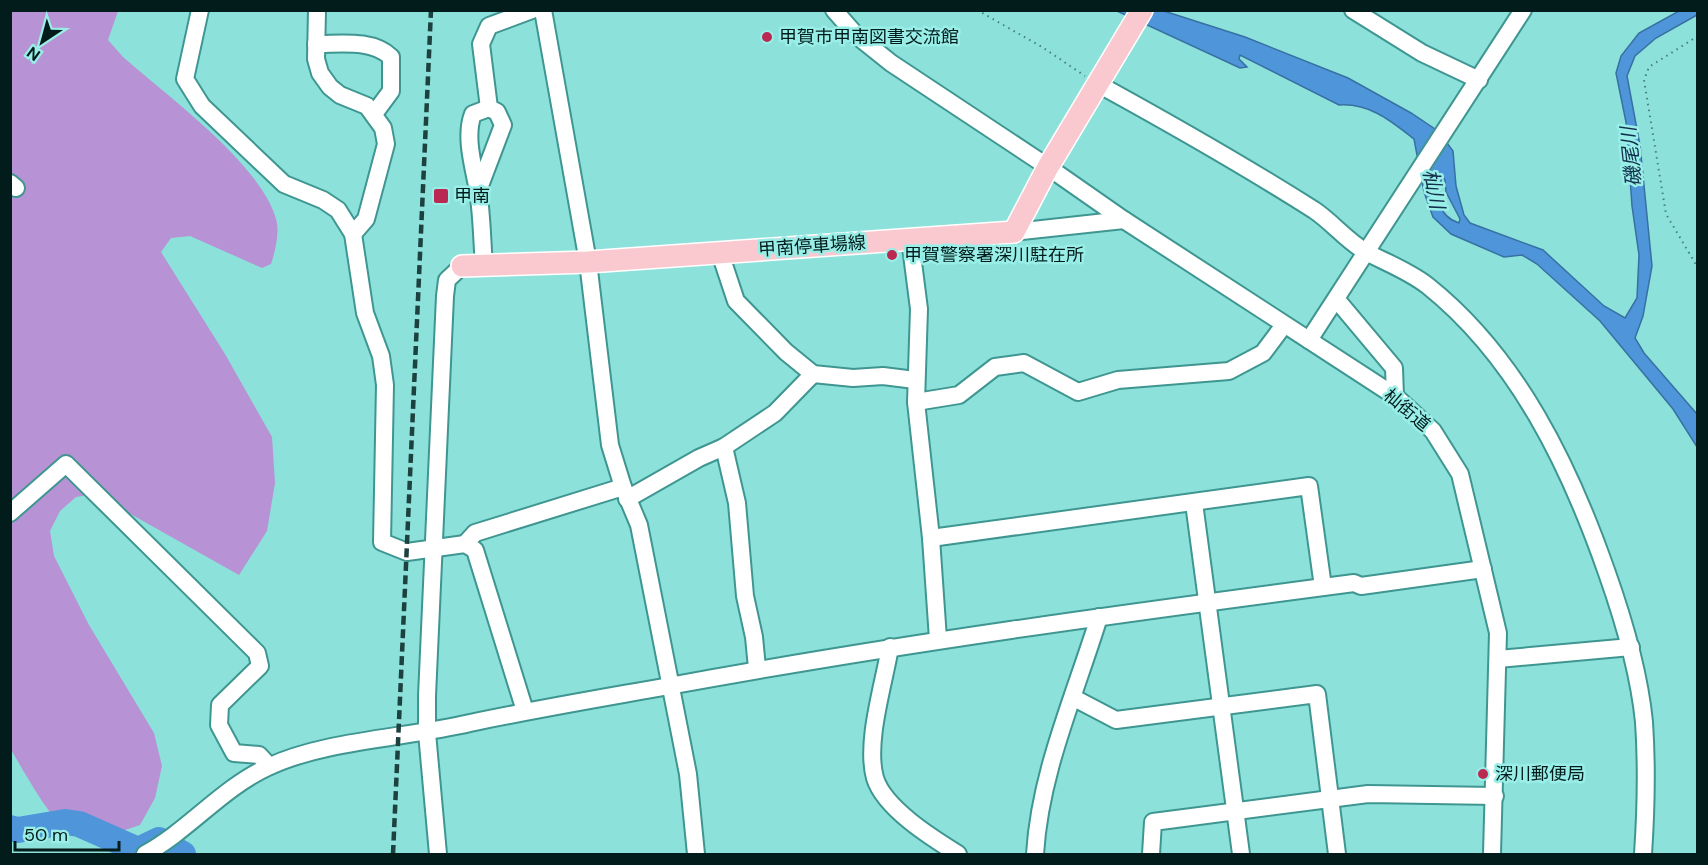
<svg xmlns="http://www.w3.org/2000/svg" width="1708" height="865" viewBox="0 0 1708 865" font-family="'DM Sans','Noto Sans JP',sans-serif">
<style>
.green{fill:#b792d4}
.water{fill:#4e95da;stroke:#3771a1;stroke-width:1.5;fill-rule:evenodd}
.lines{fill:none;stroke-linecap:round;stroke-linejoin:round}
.river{stroke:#4e95da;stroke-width:26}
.minor-casing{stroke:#3f9691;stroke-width:20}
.major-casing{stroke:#fff;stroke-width:24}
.path{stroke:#48807c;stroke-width:2;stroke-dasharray:1.5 4.5;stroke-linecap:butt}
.minor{stroke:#fff;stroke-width:16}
.major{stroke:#fac9d0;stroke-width:21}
.rail{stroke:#1c413f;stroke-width:4.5;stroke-dasharray:9 4.5;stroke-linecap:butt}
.poi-dot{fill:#b92952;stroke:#99efe8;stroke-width:2}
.labels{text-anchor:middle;stroke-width:5;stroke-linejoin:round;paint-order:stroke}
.poi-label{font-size:18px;fill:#021c1b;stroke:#99efe8;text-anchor:start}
.street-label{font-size:18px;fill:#021c1b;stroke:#99efe8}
.water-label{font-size:20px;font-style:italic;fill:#12304c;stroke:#99efe8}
</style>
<rect width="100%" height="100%" fill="#8ce1db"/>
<path class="green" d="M10 11H118L108 40 123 57C166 95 261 164 276 219 280 232 275 252 271 264L262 268 190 236 171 238 161 252 225 354 272 437 275 483 267 531 239 575 95 494 76 497 60 511 50 531 54 556 89 625 154 733 162 766 155 798 140 825C124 830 92 843 76 836 52 826 25 772 11 750Z"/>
<path class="water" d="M1117 11H1164L1245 37 1348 78 1411 113 1438 131 1453 151 1456 186 1464 215 1470 223 1543 250 1604 306 1625 318 1637 298 1639 255 1632 206 1626 122 1616 73 1621 56 1639 33 1679 11H1697V15L1656 38 1635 56 1627 76 1640 145 1652 266 1643 316 1635 338 1644 353 1697 414V447L1673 409 1600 321 1537 264 1522 255 1504 257 1451 234 1433 217 1424 192 1414 139C1391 121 1370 103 1339 105L1240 55 1239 59 1247 67 1240 68ZM1442 175 1445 180 1446 192 1460 219 1459 223C1435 215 1439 196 1442 175Z"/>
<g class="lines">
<g class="river">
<path d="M10 828 18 830 65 822 79 824 138 850 159 840"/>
<path d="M174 849 183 854"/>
</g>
<g class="minor-casing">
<g id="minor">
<path d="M200 10 185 79 202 106 284 184 323 200 338 210 353 234 365 313 381 356 385 385 382 542 407 552 465 544 475 550 525 711"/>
<path d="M317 10 316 59 320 73 330 87 340 95 367 106 383 128 386 144 366 219 353 234"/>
<path d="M543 10 588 262 610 445 623 487 639 525 688 774 696 854"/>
<path d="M834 10 856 35 891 63 1048 167 1124 220 1395 396 1433 431 1460 474 1498 633 1492 854"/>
<path d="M1353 10 1422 53 1479 80"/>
<path d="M316 44C341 44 372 39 391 57V91L374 114"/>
<path d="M1098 84C1171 124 1243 165 1314 210 1332 222 1347 241 1366 252 1387 263 1409 271 1428 286 1518 358 1570 467 1607 573 1624 621 1639 671 1644 722 1647 766 1646 810 1643 854"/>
<path d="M489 108 481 44 489 26 532 10"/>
<path d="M10 183 16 188"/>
<path d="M478 191 503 125 497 112 489 108 473 114C464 137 474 168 478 191 482 215 482 241 484 266"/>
<path d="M1014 232 1124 220"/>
<path d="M910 239 919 309 916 402 931 538 938 639"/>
<path d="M720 253 736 301 786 352 813 374 853 378 883 376 915 380"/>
<path d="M1337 300 1394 368 1395 396"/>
<path d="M1309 340 1523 10"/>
<path d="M916 402 959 395 995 367 1024 363 1078 392 1118 380 1229 371 1263 353 1284 325"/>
<path d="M724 447 737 503 745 596 754 637 757 668"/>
<path d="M627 499 699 458 724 447 775 413 813 374"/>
<path d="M1194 503 1241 854"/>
<path d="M10 513 66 464 257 653 260 666 220 705 219 725 234 753 259 755 269 766"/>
<path d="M931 538 1309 486 1323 587"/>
<path d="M465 544 475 533 623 487"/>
<path d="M890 647C884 684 865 742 875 778 884 808 932 838 958 854"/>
<path d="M1498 659 1631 647"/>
<path d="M1074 698 1116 720 1317 694 1337 854"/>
<path d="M145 854C189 830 222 788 268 767 325 740 407 738 470 723 536 709 602 698 669 686 896 644 1125 613 1354 583L1361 586 1483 569"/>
<path d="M438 854 427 733V696L445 296 447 280 462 266"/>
<path d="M1035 854C1040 772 1075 695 1099 617"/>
<path d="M1151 854 1153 822 1368 794 1495 796"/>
</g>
</g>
<g class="major-casing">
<path id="major" d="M462 266 588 262 1014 232 1048 167 1142 10"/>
</g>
<g class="path">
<path d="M977 10 1042 47 1085 76"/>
<path d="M1698 36 1649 67 1644 80 1666 214 1698 268"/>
</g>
<use href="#minor" class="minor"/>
<use href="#major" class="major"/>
<path class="rail" d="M393 854 431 10"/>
</g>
<g class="poi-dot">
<circle cx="767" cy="37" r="6"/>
<rect x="433" y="188" width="16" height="16" rx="3"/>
<circle cx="892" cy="255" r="6"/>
<circle cx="1483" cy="774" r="6"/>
</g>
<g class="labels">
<g class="poi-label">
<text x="779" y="43">甲賀市甲南図書交流館</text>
<text x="454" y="202">甲南</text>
<text x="904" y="261">甲賀警察署深川駐在所</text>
<text x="1495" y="780">深川郵便局</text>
</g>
<g class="street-label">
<text transform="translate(812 246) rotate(-4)" y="6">甲南停車場線</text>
<text transform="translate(1407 410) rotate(40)" y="6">杣街道</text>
</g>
<g class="water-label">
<text transform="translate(1631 157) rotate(-96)" y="7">磯尾川</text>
<text transform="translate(1434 189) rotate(79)" y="7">杣川</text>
</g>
</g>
<rect width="1708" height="865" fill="none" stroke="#021c1b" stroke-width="24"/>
<g transform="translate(42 42) rotate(216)" stroke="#99efe8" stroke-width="4.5" paint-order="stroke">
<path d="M0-4.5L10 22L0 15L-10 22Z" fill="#021c1b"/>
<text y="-9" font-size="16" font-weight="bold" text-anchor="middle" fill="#021c1b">N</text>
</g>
<path d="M15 841v9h104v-9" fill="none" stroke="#021c1b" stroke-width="3"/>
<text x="24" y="841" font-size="18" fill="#021c1b" stroke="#99efe8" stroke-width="4.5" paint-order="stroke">50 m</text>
</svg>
